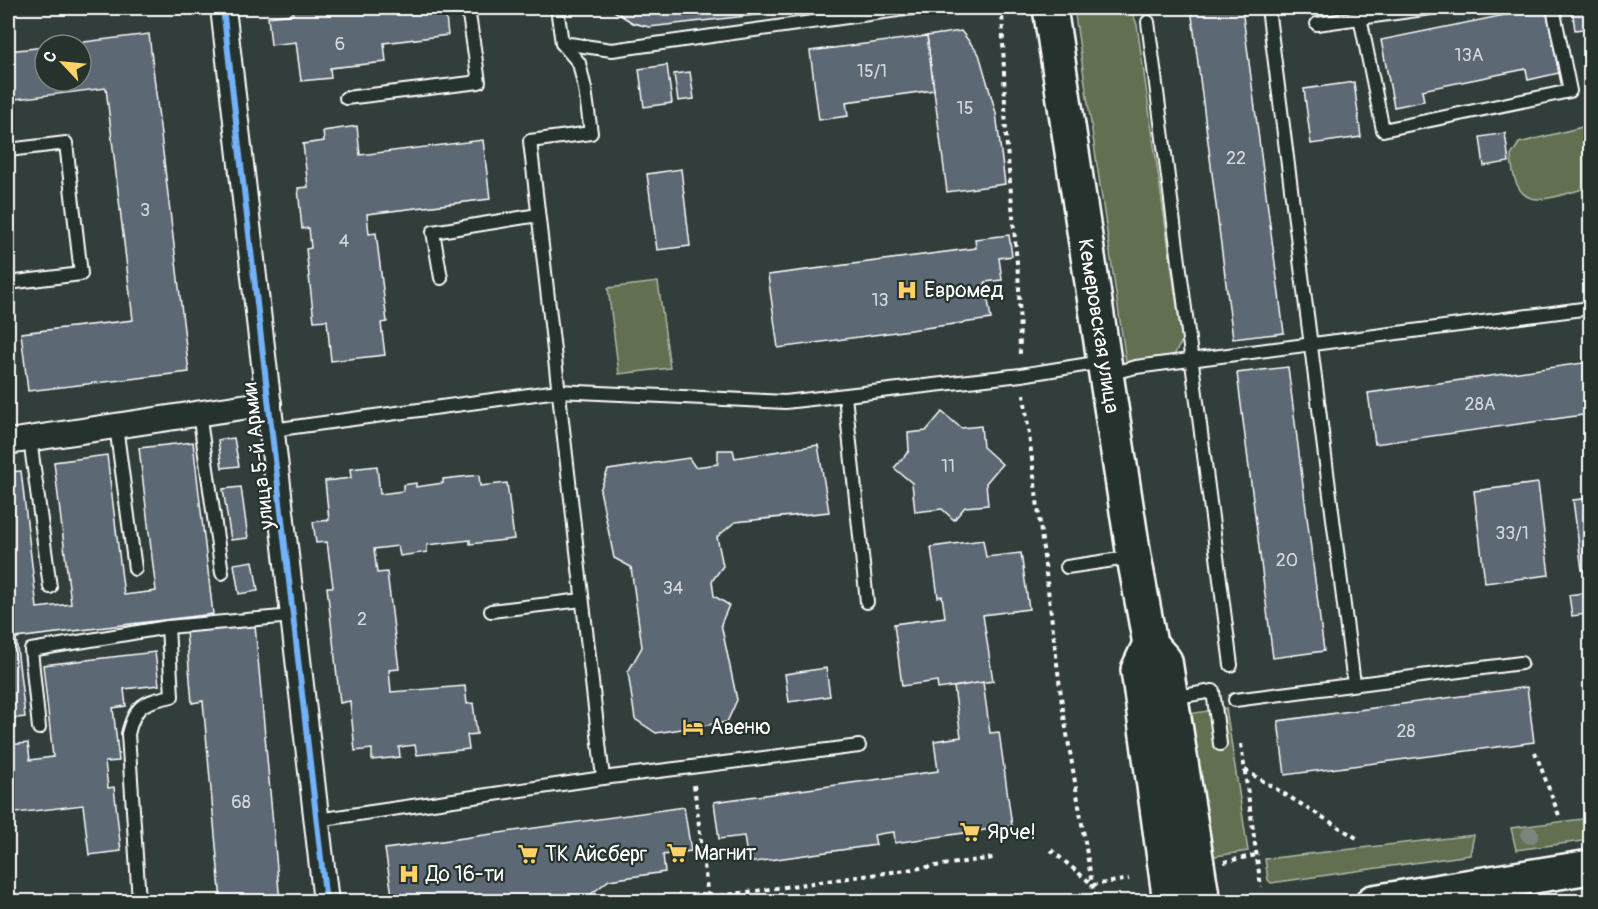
<svg xmlns="http://www.w3.org/2000/svg" width="1598" height="909" viewBox="0 0 1598 909" font-family="Pangolin,sans-serif">
<style>
.green{fill:#627051;stroke:#b0b8a8;stroke-width:1.5}
.building{fill:#5d6875;stroke:#fff;stroke-width:1.5}
.lines{fill:none;stroke-linecap:round;stroke-linejoin:round}
.lane-casing{stroke:#fff;stroke-width:16}
.street-casing{stroke:#fff;stroke-width:28}
.secondary-casing{stroke:#fff;stroke-width:38}
.primary-casing{stroke:#fff;stroke-width:38}
.path{stroke:#fff;stroke-width:4;stroke-dasharray:4.5 4.5;stroke-linecap:butt}
.lane{stroke:#26332d;stroke-width:12}
.street{stroke:#26332d;stroke-width:24}
.secondary{stroke:#26332d;stroke-width:33}
.primary{stroke:#26332d;stroke-width:33}
.cycleway-casing{stroke:#26332d;stroke-width:10}
.cycleway{stroke:#73b2f8;stroke-width:6}
.tree{fill:#7b857c}
.labels{text-anchor:middle;stroke-width:4.5;stroke-linejoin:round;paint-order:stroke}
.number-label{font-size:18px;fill:#d6d9dc}
.poi-label{font-size:21px;fill:#fff;stroke:#26332d;text-anchor:start}
.street-label{font-size:21px;fill:#fff;stroke:#26332d}
</style>
<rect width="100%" height="100%" fill="#313e3b"/>
<filter id="ink" filterUnits="userSpaceOnUse"><feTurbulence type="fractalNoise" baseFrequency=".0167" numOctaves="2"/><feDisplacementMap in="SourceGraphic" scale="12" xChannelSelector="R" yChannelSelector="G"/><feConvolveMatrix kernelMatrix="1 2 1 2 8 2 1 2 1" color-interpolation-filters="sRGB"/></filter>
<g filter="url(#ink)">
<g class="green">
<path d="M1074 8H1131L1137 25 1182 341 1174 355 1126 362Z"/>
<path d="M1590 125V187C1547 198 1515 218 1511 156L1519 143Z"/>
<path d="M658 282 670 368 619 374 608 288Z"/>
<path d="M1226 708 1248 851 1203 858 1182 715Z"/>
<path d="M1590 818V840L1516 850 1511 828Z"/>
<path d="M1474 835 1470 855 1271 883 1268 880 1265 859Z"/>
</g>
<g class="building">
<path d="M293 8H445L448 35 384 43 386 62 330 68 331 78 301 81 296 42 271 45 268 17 293 14Z"/>
<path d="M609 8H817L649 27 633 23Z"/>
<path d="M1191 8H1242L1284 333 1233 339Z"/>
<path d="M1539 8H1546L1559 73 1528 80 1526 69 1422 90 1424 101 1394 107 1381 40Z"/>
<path d="M1572 8H1587L1590 28 1575 30Z"/>
<path d="M961 31 979 54 996 113 1005 184 947 192 927 36Z"/>
<path d="M149 34 189 372 28 391 21 333 133 320 106 88 8 100V51L45 47V81H81V45H59Z"/>
<path d="M927 36 934 90 846 102 848 116 819 120 810 51Z"/>
<path d="M667 65 672 103 644 107 639 69Z"/>
<path d="M690 72 694 99 678 101 674 74Z"/>
<path d="M1354 82 1361 137 1311 144 1304 89Z"/>
<path d="M357 126 360 155 483 140 490 199 367 214 369 234 376 233 387 322 381 323 385 355 331 361 327 320 314 321 306 249 311 248 309 228 302 229 298 188 308 187 303 144 324 141 323 131Z"/>
<path d="M1505 133 1509 162 1484 166 1480 137Z"/>
<path d="M681 169 690 246 657 250 647 174Z"/>
<path d="M1009 235 1012 256 999 258 1002 280 985 282 991 319 778 348 768 275 976 248 975 239Z"/>
<path d="M1590 362V414L1375 444 1368 393Z"/>
<path d="M1288 367 1324 651 1273 658 1237 373Z"/>
<path d="M942 412 961 428 981 426 983 447 1002 464 986 483 988 505 965 507 954 520 942 509 915 512 912 483 894 468 909 451 908 433 926 431Z"/>
<path d="M234 438 239 466 222 468 218 440Z"/>
<path d="M193 442 213 614 16 638 25 717 8 719V472L21 471 37 608 71 604 54 462 107 455 124 595 156 591 139 448Z"/>
<path d="M818 445 829 512 735 522 717 537 723 566 712 581 714 596 729 605 721 624 737 700 727 722 656 733 635 719 628 672 642 647 631 567 614 558 600 490 608 470 689 458 695 467 718 464V450H733L735 458Z"/>
<path d="M377 466 380 494 403 491V485L416 483V487L443 483V479L479 475 480 486 507 483 514 539 470 544V540L427 545V552L400 556 398 546 374 549 377 573 387 572 399 669 389 670 391 692 465 686 467 704 473 703 477 734 467 735 469 749 417 755 415 745 399 747 400 757 372 760V749L355 751 350 701 340 703 327 587H333L327 542 316 543 313 522 329 520 325 481 351 478 350 469Z"/>
<path d="M1538 483 1549 575 1485 583 1474 491Z"/>
<path d="M241 487 248 538 231 540 223 489Z"/>
<path d="M1590 498V569L1582 570 1573 500Z"/>
<path d="M983 540 986 557 1021 553 1029 609 983 615 993 681 938 689 937 681 902 686 894 624 945 617 942 596 938 597 931 547Z"/>
<path d="M253 561 258 591 239 594 234 564Z"/>
<path d="M1590 592V642L1586 614 1572 616 1569 595Z"/>
<path d="M255 625 280 902H221L203 701 192 703 186 631Z"/>
<path d="M155 652 159 685 124 689 126 706 113 708 119 761 105 762 108 788 114 787 121 851 89 855 83 805 8 814V745L28 743 30 760 53 757 43 665Z"/>
<path d="M826 668 830 696 789 702 785 674Z"/>
<path d="M983 682 990 733 999 732 1012 826 895 843 894 832 885 833 874 835 876 845 748 863 744 836 719 839 714 802 938 771 934 741 961 737 954 687Z"/>
<path d="M1527 687 1534 742 1285 775 1278 721Z"/>
<path d="M684 807 691 851 663 855 665 872 609 880 581 902H498L496 899 393 902 385 849Z"/>
</g>
<g class="lines">
<g class="lane-casing">
<g id="lane">
<path d="M557 8 562 43 612 50 912 8"/>
<path d="M1268 8 1354 684"/>
<path d="M1360 17 1383 130 1570 91 1553 8"/>
<path d="M1148 22 1231 665"/>
<path d="M1317 24 1431 8"/>
<path d="M562 43 579 63 585 89 591 133 530 141 603 778"/>
<path d="M346 98 479 82 468 8"/>
<path d="M8 150 66 143 81 274 8 283"/>
<path d="M441 278 433 232 538 215"/>
<path d="M1108 374 1136 367 1590 308"/>
<path d="M845 396 867 602"/>
<path d="M199 413 222 573"/>
<path d="M116 426 135 569"/>
<path d="M272 430 558 391 785 402 1021 375 1102 362"/>
<path d="M30 439 50 587"/>
<path d="M1067 567 1134 557"/>
<path d="M491 611 582 600"/>
<path d="M1171 698 1213 691 1220 744"/>
<path d="M1235 700 1521 663"/>
<path d="M39 728 31 650 168 627 293 616"/>
<path d="M317 820 603 778 859 746"/>
<path d="M139 901 128 734C135 705 143 702 172 696L168 627"/>
</g>
</g>
<g class="street-casing">
<g id="street">
<path d="M223 8 326 902"/>
<path d="M8 442 269 403"/>
</g>
</g>
<g class="secondary-casing">
<g id="secondary">
<path d="M1050 8 1134 557 1150 644 1165 661 1203 902"/>
<path d="M1150 644 1138 670 1170 902"/>
</g>
</g>
<g class="primary-casing">
<path id="primary" d="M1373 902 1590 867"/>
</g>
<g class="path">
<path d="M1002 8 1006 136 1019 286 1020 357"/>
<path d="M1024 394 1062 704 1095 902"/>
<path d="M1241 744 1261 887"/>
<path d="M1535 752 1560 818"/>
<path d="M1245 770 1360 840"/>
<path d="M694 785 708 897"/>
<path d="M1051 850 1093 885 1129 879"/>
<path d="M1224 862 1256 855"/>
<path d="M676 902 993 858"/>
</g>
<use href="#lane" class="lane"/>
<use href="#street" class="street"/>
<use href="#secondary" class="secondary"/>
<use href="#primary" class="primary"/>
<g class="cycleway-casing">
<path id="cycleway" d="M223 8 326 902"/>
</g>
<use href="#cycleway" class="cycleway"/>
</g>
<circle class="tree" cx="1530" cy="835" r="9"/>
</g>
<defs>
<g id="hospital-bare" transform="scale(1.62)"><path d="M-5-5h3v3.5h4V-5h3V5h-3V1.5h-4V5h-3Z" fill="#ffd166" stroke="#26332d" stroke-width="2.5" paint-order="stroke"/></g>
<g id="hotel-bare" transform="scale(1.62)"><path d="M-6-4.5h1.5V1H6V5H4.5V3h-9V5H-6ZM-4 0a1.8 1.8 0 1 1 3.6 0ZM.5 0V-2.5h3Q6-2.5 6 0Z" fill="#ffd166" stroke="#26332d" stroke-width="2.5" paint-order="stroke"/></g>
<g id="supermarket-bare" transform="scale(1.62)"><path d="M-6-5.5h2.5l.6 2H6L4.5 2H-2.5L-4.4-4H-6ZM-1.5 3.2a1.3 1.3 0 1 0 .1 0ZM3 3.2a1.3 1.3 0 1 0 .1 0Z" fill="#ffd166" stroke="#26332d" stroke-width="2.5" paint-order="stroke"/></g>
</defs>
<g fill-rule="evenodd">
<use href="#hospital-bare" x="907" y="290"/>
<use href="#hotel-bare" x="693" y="727"/>
<use href="#supermarket-bare" x="970" y="832"/>
<use href="#supermarket-bare" x="677" y="853"/>
<use href="#supermarket-bare" x="528" y="854"/>
<use href="#hospital-bare" x="409" y="874"/>
</g>
<g class="labels">
<g class="number-label">
<text x="340" y="50">6</text>
<text x="1469" y="61">13А</text>
<text x="872" y="77">15/1</text>
<text x="965" y="114">15</text>
<text x="1236" y="164">22</text>
<text x="145" y="216">3</text>
<text x="344" y="247">4</text>
<text x="880" y="306">13</text>
<text x="1480" y="410">28А</text>
<text x="948" y="472">11</text>
<text x="1512" y="539">33/1</text>
<text x="1287" y="566">20</text>
<text x="673" y="594">34</text>
<text x="362" y="625">2</text>
<text x="1406" y="737">28</text>
<text x="241" y="808">68</text>
</g>
<g class="poi-label">
<text x="924" y="297">Евромед</text>
<text x="710" y="734">Авеню</text>
<text x="987" y="839">Ярче!</text>
<text x="694" y="860">Магнит</text>
<text x="545" y="861">ТК Айсберг</text>
<text x="426" y="881">До 16-ти</text>
</g>
<g class="street-label">
<text transform="translate(1099 326) rotate(81)" y="7">Кемеровская улица</text>
<text transform="translate(258 456) rotate(-97)" y="7">улица 5-й Армии</text>
</g>
</g>
<rect width="1598" height="909" fill="none" stroke="#26332d" stroke-width="30"/>
<rect x="15" y="15" width="1568" height="879" fill="none" stroke="#fff" stroke-width="2" filter="url(#ink)"/>
<g transform="translate(63 63) rotate(296)"><circle r="28" fill="#26332d" stroke="#7d8581" stroke-width="1.5"/>
<path d="M0-4.5L10 22L0 15L-10 22Z" fill="#ffd166"/>
<text y="-9" font-size="16" font-weight="bold" text-anchor="middle" fill="#ffffff">С</text>
</g>
</svg>
